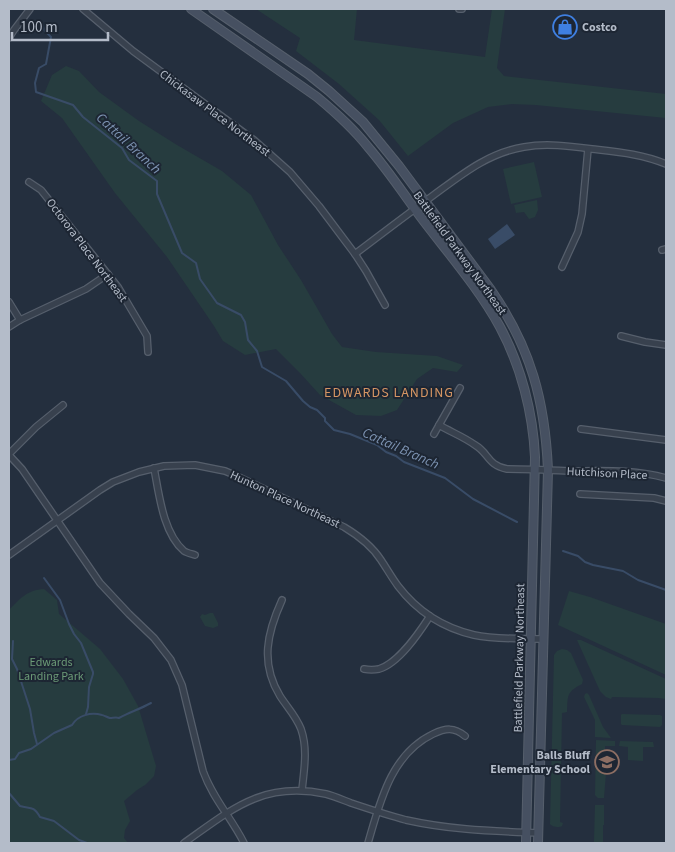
<svg xmlns="http://www.w3.org/2000/svg" width="675" height="852" viewBox="0 0 675 852" font-family="'Source Sans 3',sans-serif">
<style>
.green{fill:#263c3f}
.water{fill:#394c67}
.lines{fill:none;stroke-linecap:round;stroke-linejoin:round}
.stream{stroke:#394c67;stroke-width:2}
.street-casing{stroke:#565f6c;stroke-width:8}
.secondary-casing{stroke:#565f6c;stroke-width:10}
.street{stroke:#38414e;stroke-width:5.5}
.secondary{stroke:#465061;stroke-width:8}
.labels{text-anchor:middle;stroke-width:4;stroke-linejoin:round;paint-order:stroke}
.poi-label{font-size:12px;font-weight:bold;fill:#b4bcc9;stroke:#1d2633;text-anchor:start}
.street-label{font-size:12px;fill:#b4bcc9;stroke:#1d2633}
.park-label{font-size:12px;fill:#6b9a76;stroke:#1d2633}
.water-label{font-size:14px;font-style:italic;fill:#7c92b1;stroke:#1d2633}
.neighbourhood-label{font-size:14px;letter-spacing:1px;fill:#d59563;stroke:#1d2633}
</style>
<rect width="100%" height="100%" fill="#242f3e"/>
<g class="green">
<path d="M256 9H357L354 40 485 57 492 9H505L497 68 504 76 666 94V118L536 105 512 104 488 107 453 123 408 156 379 120 339 84 296 51 300 38Z"/>
<path d="M66 66 79 71 99 92 139 121 177 145 222 171 251 195 278 245 301 280 332 334 342 347 376 352 437 356 463 365 457 372 433 368 417 379 397 410 381 416 356 415 320 395 300 373 276 349 245 355 223 341 214 326 167 257 115 193 62 118 41 101 52 75Z"/>
<path d="M534 162 542 197 511 204 503 169Z"/>
<path d="M537 200 538 210 535 217 529 219 524 212 516 213 514 205Z"/>
<path d="M44 589 57 600 59 614 100 649 123 679 138 706 156 766 154 776 145 785 137 790 124 801 130 821 125 830 124 838 128 843H9V610C21 598 27 590 44 589Z"/>
<path d="M569 591 590 597 666 624V675L558 625Z"/>
<path d="M210 613H213L218 623V626L213 628 205 626 200 617 202 614 205 615Z"/>
<path d="M577 640H581L666 679V699L658 698 612 697 611 699 606 697 600 691Z"/>
<path d="M562 649 567 650 571 653 583 680 582 684C566 692 568 696 567 712L562 713 560 822 563 823 562 826C559 828 552 827 550 824L554 655 557 651Z"/>
<path d="M587 693 589 695 603 727 611 738 595 737V720L584 697 585 694Z"/>
<path d="M622 714 660 715 662 716V725L660 727 622 725 621 724V715Z"/>
<path d="M596 740 615 741V746H605V772L606 773 604 798H598L595 795Z"/>
<path d="M620 741 653 742 654 747H643V761L628 760V747L619 746Z"/>
<path d="M595 805H604V825H603V842H594V840Z"/>
</g>
<path class="water" d="M507 224 515 235 495 249 488 239Z"/>
<g class="lines">
<g class="stream">
<path d="M42 24 45 31 51 37 46 64 39 68 35 83 36 92 73 105 83 117 122 148 129 160 157 181V194L182 253 196 263 200 279 217 303 241 315 245 322 248 340 257 351 262 367 286 381 303 401 310 407 317 410 325 418V421L334 430 350 434 377 445 386 452 396 456 404 462 445 478 473 499 517 522"/>
<path d="M563 551 578 556 585 562 593 565 623 571 638 580 666 590"/>
<path d="M44 578 60 600 69 624 74 634 81 643 93 672V674L89 687 88 707 86 714"/>
<path d="M13 641 12 659 17 669 30 709 34 733 37 744"/>
<path d="M9 760 15 759 19 753 31 749 54 733 72 725C78 715 91 712 102 715 103 715 109 718 110 718 113 718 116 717 119 718 130 712 140 709 151 703"/>
<path d="M9 793 20 806C30 809 33 805 40 817L54 821 79 840 87 843"/>
</g>
<g class="street-casing">
<g id="street">
<path d="M83 9 133 51 254 140 290 172 319 206 355 254 366 271 385 305"/>
<path d="M459 9H462"/>
<path d="M9 38 14 30 30 9"/>
<path d="M29 182 41 190 118 287 147 336 148 352"/>
<path d="M662 250 666 249"/>
<path d="M355 254C380 235 405 216 431 197 460 176 487 153 524 147 546 143 569 146 592 149 618 152 642 154 666 164"/>
<path d="M562 267 578 232 582 214 588 149"/>
<path d="M9 302 20 320"/>
<path d="M9 327 20 320 86 289 108 274"/>
<path d="M621 336 645 342 666 345"/>
<path d="M439 425C451 432 464 437 475 445 489 453 487 465 507 469 527 469 548 470 569 471 602 471 634 469 666 478"/>
<path d="M581 429 666 440"/>
<path d="M434 434 460 388"/>
<path d="M9 454 36 427 63 405"/>
<path d="M9 455 22 469 100 583 129 614 154 638 171 660 182 685 203 771C213 799 231 817 244 843"/>
<path d="M154 468C159 494 163 533 184 551 187 553 192 554 195 555"/>
<path d="M580 494 654 498 666 501"/>
<path d="M9 555 100 490 113 482 139 472 164 466 195 465 225 471 239 477 344 527C359 536 372 546 381 560 387 569 392 578 398 586 417 611 444 628 474 635 497 640 521 638 544 639"/>
<path d="M282 600C267 633 260 663 280 696 287 707 296 716 301 729 308 749 304 770 302 790"/>
<path d="M364 669C369 670 374 670 379 669 399 663 419 633 430 616"/>
<path d="M184 843C232 809 263 781 326 794 334 796 343 800 351 803 369 809 387 815 406 820 451 830 492 831 538 833"/>
<path d="M368 843C380 802 391 754 433 734 446 728 454 727 465 736"/>
</g>
</g>
<g class="secondary-casing">
<g id="secondary">
<path d="M191 9 317 97C335 112 353 128 368 147 387 169 403 193 420 216 447 252 478 287 500 327 521 366 533 413 535 457L526 843"/>
<path d="M213 9 308 74 329 91 363 122 399 166 491 290C531 348 545 401 548 470L538 843"/>
</g>
</g>
<use href="#street" class="street"/>
<use href="#secondary" class="secondary"/>
</g>
<defs>
<g id="shop-ring" transform="scale(1.25)"><circle r="9.5" fill="#1d2633" stroke="#3f7fe0" stroke-width="1.5"/><path d="M-5-2.5h2.3a2.7 3.5 0 0 1 5.4 0H5L5.5 6h-11ZM-1.5-2.5h3a1.5 2.3 0 0 0-3 0Z" fill="#3f7fe0"/></g>
<g id="school-ring" transform="scale(1.25)"><circle r="9.5" fill="#1d2633" stroke="#8d6e63" stroke-width="1.5"/><path d="M0-5L7-2L0 1L-7-2ZM-4 1L0 2.5L4 1V4Q0 6-4 4Z" fill="#8d6e63"/></g>
</defs>
<g fill-rule="evenodd">
<use href="#shop-ring" x="565" y="27"/>
<use href="#school-ring" x="607" y="762"/>
</g>
<g class="labels">
<g class="poi-label">
<text x="582" y="31">Costco</text>
<text x="590" y="759" text-anchor="end">Balls Bluff<tspan x="590" dy="14">Elementary School</tspan></text>
</g>
<g class="street-label">
<text transform="translate(215 113) rotate(37)" y="4">Chickasaw Place Northeast</text>
<text transform="translate(87 250) rotate(53)" y="4">Octorora Place Northeast</text>
<text transform="translate(460 253) rotate(54)" y="4">Battlefield Parkway Northeast</text>
<text transform="translate(607 473) rotate(3)" y="4">Hutchison Place</text>
<text transform="translate(285 499) rotate(25)" y="4">Hunton Place Northeast</text>
<text transform="translate(519 658) rotate(-89)" y="4">Battlefield Parkway Northeast</text>
</g>
<g class="park-label">
<text x="51" y="666">Edwards<tspan x="51" dy="14">Landing Park</tspan></text>
</g>
<g class="water-label">
<text transform="translate(129 143) rotate(43)" y="5">Cattail Branch</text>
<text transform="translate(401 448) rotate(24)" y="5">Cattail Branch</text>
</g>
<g class="neighbourhood-label">
<text x="389" y="397">EDWARDS LANDING</text>
</g>
</g>
<rect width="675" height="852" fill="none" stroke="#b4bcc9" stroke-width="20"/>
<path d="M12 32v8h96v-8" fill="none" stroke="#b4bcc9" stroke-width="2.5"/>
<text x="20" y="32" font-size="15" fill="#b4bcc9" stroke="#1d2633" stroke-width="4" paint-order="stroke">100 m</text>
</svg>
